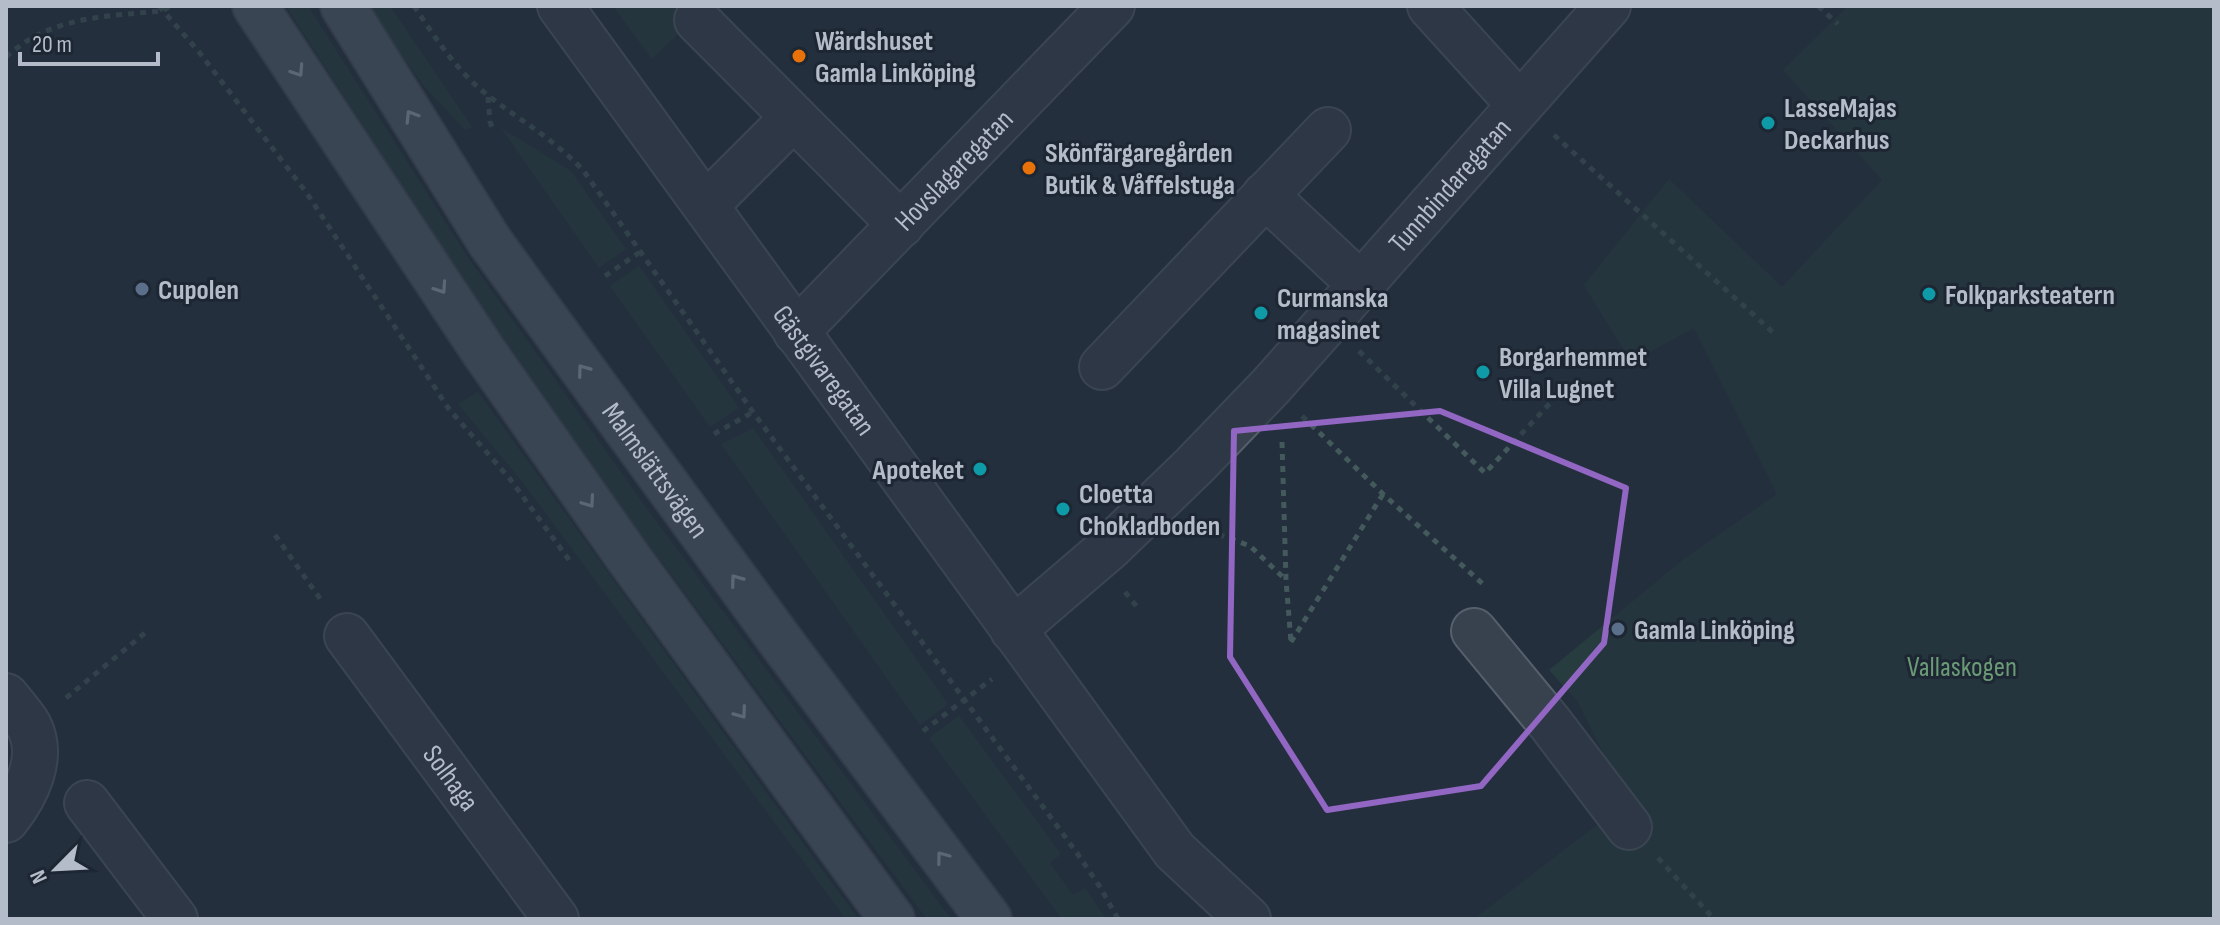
<svg xmlns="http://www.w3.org/2000/svg" width="2220" height="925" viewBox="0 0 2220 925" font-family="'Sofia Sans Condensed',sans-serif">
<style>
.green{fill:#263c3f}
.lines{fill:none;stroke-linecap:round;stroke-linejoin:round}
.minor-casing{stroke:#565f6c;stroke-width:48}
.major-casing{stroke:#414a57;stroke-width:48}
.path{stroke:#44595c;stroke-width:5;stroke-dasharray:6 6;stroke-linecap:butt}
.minor{stroke:#38414e;stroke-width:44}
.major{stroke:#56606e;stroke-width:44}
.oneway{stroke:#a1aab7}
.marked{fill:none;stroke:#9266c3;stroke-width:6;stroke-linejoin:round}
.food-dot{fill:#e8710a;stroke:#1d2633;stroke-width:3}
.culture-dot{fill:#0f9aa8;stroke:#1d2633;stroke-width:3}
.service-dot{fill:#5c6f8a;stroke:#1d2633;stroke-width:3}
.labels{text-anchor:middle;stroke-width:6;stroke-linejoin:round;paint-order:stroke}
.poi-label{font-size:28px;font-weight:bold;fill:#b4bcc9;stroke:#1d2633;text-anchor:start}
.street-label{font-size:28px;fill:#b4bcc9;stroke:#1d2633}
.park-label{font-size:28px;fill:#6b9a76;stroke:#1d2633}
</style>
<rect width="100%" height="100%" fill="#242f3e"/>
<g class="green">
<path d="M286 6H308L467 256 645 506 951 919H927L630 519 454 267Z"/>
<path d="M368 6H390L472 127 465 130 422 84Z"/>
<path d="M613 6H707L652 59Z"/>
<path d="M1848 6H2214V919H1474L1627 802 1578 702 1549 670 1684 559 1777 494 1694 328 1631 362 1584 285 1669 179 1782 287 1882 180 1783 70Z"/>
<path d="M501 128 571 171 626 249 599 268Z"/>
<path d="M639 266 739 408 710 427 610 286Z"/>
<path d="M478 392 823 871 859 919H846L524 484 458 404Z"/>
<path d="M753 428 948 704 920 725 721 444Z"/>
<path d="M959 716 1061 854 1050 863 1073 895 1085 888 1106 919H1062L929 738Z"/>
</g>
<g class="lines">
<g class="minor-casing">
<g id="minor">
<path id="s1" d="M560 6 1175 851 1248 919"/>
<path d="M1430 6 1519 104"/>
<path d="M697 20 901 225"/>
<path d="M1265 195 1360 284"/>
<path d="M706 205 793 118"/>
<path id="s2" d="M796 332 1112 6"/>
<path d="M1102 367 1328 130"/>
<path id="s3" d="M1013 630 1110 547 1194 466 1271 386 1608 6"/>
<path d="M1474 631 1550 723 1629 827"/>
<path id="s4" d="M347 636 556 919"/>
<path d="M6 696C13 705 23 716 29 726 45 758 26 795 6 820"/>
<path d="M87 803 175 919"/>
</g>
</g>
<g class="major-casing">
<g id="major">
<path d="M255 6 484 352 630 560 892 919"/>
<path id="s5" d="M343 6 490 242 782 643 989 919"/>
</g>
</g>
<g class="path">
<path d="M159 6 199 52 306 192 449 409 510 479 572 564"/>
<path d="M414 6C436 39 458 73 490 97 524 123 552 138 583 170L753 412 1077 853 1100 887 1118 919"/>
<path d="M1818 6 1838 24"/>
<path d="M6 57C14 50 23 43 32 38 71 16 119 15 162 11L171 6"/>
<path d="M488 97 490 122 494 132"/>
<path d="M1554 135 1776 335"/>
<path d="M605 276 640 252"/>
<path d="M1359 351 1485 473 1566 386"/>
<path d="M1302 416 1383 494 1485 586"/>
<path d="M714 434 753 412"/>
<path d="M1282 442 1286 580 1291 642"/>
<path d="M1196 526 1250 546 1285 579"/>
<path d="M275 535 321 600"/>
<path d="M1125 592 1137 607"/>
<path d="M1291 642 1383 494"/>
<path d="M66 698 145 633"/>
<path d="M923 731 992 679"/>
<path d="M1658 858 1714 919"/>
</g>
<use href="#minor" class="minor"/>
<use href="#major" class="major"/>
</g>
<defs><path id="oneway-chevron" d="M-2-3.5L2.5 0L-2 3.5" fill="none" stroke-width="1.6" stroke-linecap="round" stroke-linejoin="round" transform="scale(2)"/></defs>
<g class="oneway">
<use href="#oneway-chevron" transform="translate(298 71) rotate(57)"/>
<use href="#oneway-chevron" transform="translate(411 116) rotate(-122)"/>
<use href="#oneway-chevron" transform="translate(441 288) rotate(56)"/>
<use href="#oneway-chevron" transform="translate(583 370) rotate(-126)"/>
<use href="#oneway-chevron" transform="translate(589 502) rotate(55)"/>
<use href="#oneway-chevron" transform="translate(736 580) rotate(-126)"/>
<use href="#oneway-chevron" transform="translate(741 713) rotate(54)"/>
<use href="#oneway-chevron" transform="translate(942 857) rotate(-127)"/>
</g>
<path d="M0 0H2220V925H0ZM1440 411 1626 488 1604 643 1481 786 1327 810 1230 657 1234 431Z" fill="#242f3e" fill-opacity=".55" fill-rule="evenodd"/>
<path class="marked" d="M1440 411 1626 488 1604 643 1481 786 1327 810 1230 657 1234 431Z"/>
<g class="food-dot">
<circle cx="799" cy="56" r="8"/>
<circle cx="1029" cy="168" r="8"/>
</g>
<g class="culture-dot">
<circle cx="1768" cy="123" r="8"/>
<circle cx="1929" cy="294" r="8"/>
<circle cx="1261" cy="313" r="8"/>
<circle cx="1483" cy="372" r="8"/>
<circle cx="980" cy="469" r="8"/>
<circle cx="1063" cy="509" r="8"/>
</g>
<g class="service-dot">
<circle cx="142" cy="289" r="8"/>
<circle cx="1618" cy="629" r="8"/>
</g>
<g class="labels">
<g class="poi-label">
<text x="815" y="50">Wärdshuset<tspan x="815" dy="32">Gamla Linköping</tspan></text>
<text x="1784" y="117">LasseMajas<tspan x="1784" dy="32">Deckarhus</tspan></text>
<text x="1045" y="162">Skönfärgaregården<tspan x="1045" dy="32">Butik &amp; Våffelstuga</tspan></text>
<text x="158" y="299">Cupolen</text>
<text x="1945" y="304">Folkparksteatern</text>
<text x="1277" y="307">Curmanska<tspan x="1277" dy="32">magasinet</tspan></text>
<text x="1499" y="366">Borgarhemmet<tspan x="1499" dy="32">Villa Lugnet</tspan></text>
<text x="964" y="479" text-anchor="end">Apoteket</text>
<text x="1079" y="503">Cloetta<tspan x="1079" dy="32">Chokladboden</tspan></text>
<text x="1634" y="639">Gamla Linköping</text>
</g>
<g class="street-label">
<text dy="10" stroke="none"><textPath href="#s2" startOffset="226">Hovslagaregatan</textPath></text>
<text dy="10" stroke="none"><textPath href="#s3" startOffset="624">Tunnbindaregatan</textPath></text>
<text dy="10" stroke="none"><textPath href="#s1" startOffset="450">Gästgivaregatan</textPath></text>
<text dy="10" stroke="none"><textPath href="#s5" startOffset="560">Malmslättsvägen</textPath></text>
<text dy="10" stroke="none"><textPath href="#s4" startOffset="176">Solhaga</textPath></text>
</g>
<g class="park-label">
<text x="1962" y="676">Vallaskogen</text>
</g>
</g>
<rect width="2220" height="925" fill="none" stroke="#b4bcc9" stroke-width="16"/>
<g transform="translate(56 869) rotate(246)" stroke="#1d2633" stroke-width="6" paint-order="stroke">
<path d="M0-6L14 30L0 20L-14 30Z" fill="#b4bcc9"/>
<text y="-12" font-size="22" font-weight="bold" text-anchor="middle" fill="#b4bcc9">N</text>
</g>
<path d="M20 52v12h138v-12" fill="none" stroke="#b4bcc9" stroke-width="4"/>
<text x="32" y="52" font-size="24" fill="#b4bcc9" stroke="#1d2633" stroke-width="6" paint-order="stroke">20 m</text>
</svg>
